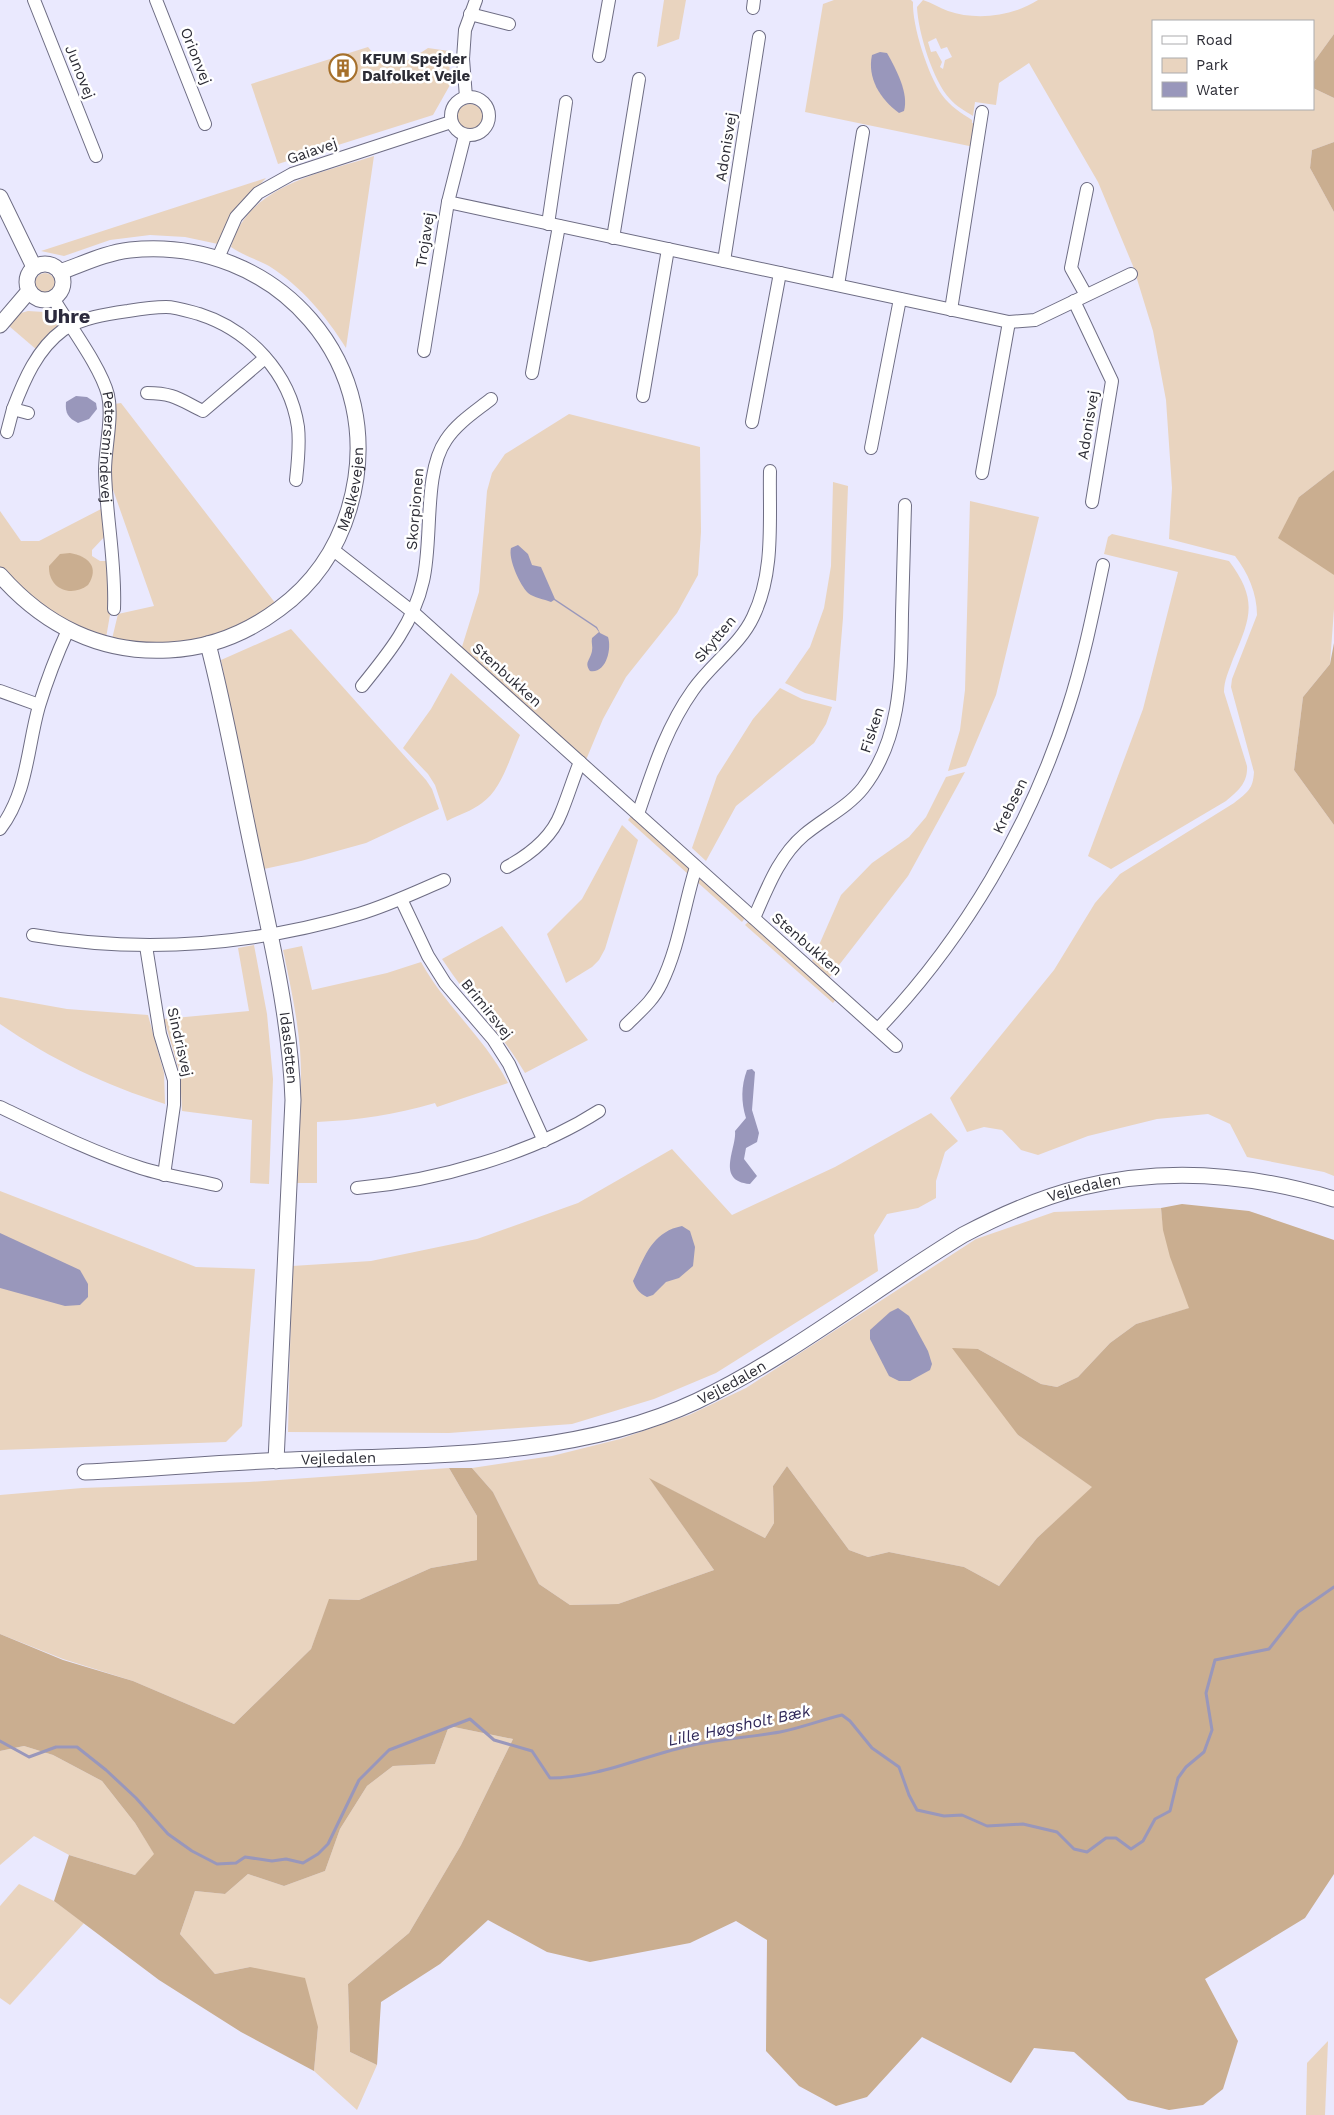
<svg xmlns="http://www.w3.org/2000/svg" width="1334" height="2115" viewBox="0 0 1334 2115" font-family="'Work Sans',sans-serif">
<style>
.green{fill:#e9d4bf;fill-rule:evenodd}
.forest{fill:#caae90}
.water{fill:#9997bb}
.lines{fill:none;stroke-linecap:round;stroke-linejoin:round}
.stream{stroke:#9997bb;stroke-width:3}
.minor-casing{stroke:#6e6d84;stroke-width:14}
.tertiary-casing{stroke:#6e6d84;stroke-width:17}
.minor{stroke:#fff;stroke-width:12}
.tertiary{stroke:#fff;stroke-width:15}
.labels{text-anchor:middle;stroke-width:5;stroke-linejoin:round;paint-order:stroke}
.street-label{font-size:15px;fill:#2c2c35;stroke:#fff}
.poi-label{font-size:15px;font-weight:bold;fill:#2c2c35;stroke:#fff;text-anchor:start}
.water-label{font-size:16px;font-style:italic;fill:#302959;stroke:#fff}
.district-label{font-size:20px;font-weight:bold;fill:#2c2a3d;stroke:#fff}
</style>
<rect width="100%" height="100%" fill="#eae9fe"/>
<g class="green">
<path d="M664 0H686L679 39 657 47Z"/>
<path d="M834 0H911L913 2C912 26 928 75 942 95 950 106 961 113 972 120V123L978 124 974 147 805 112 823 4Z"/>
<path d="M923 0C932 3 940 8 948 11 977 21 1013 16 1038 0H1334V34L1313 63V21H1153V109H1313V88L1334 98V142L1312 150 1310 168 1334 212V470L1299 497 1334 575V609L1330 664 1303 697 1294 770 1334 825V1176L1324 1172 1247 1157 1230 1124 1208 1114 1157 1119 1088 1136 1038 1155 1021 1150 1002 1130 984 1127 967 1132 950 1098 1054 970 1095 903 1120 874 1234 803C1248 792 1253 789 1254 772L1231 687 1232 679 1257 615C1257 593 1248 573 1235 556L1169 539 1172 488 1166 400 1153 331 1133 266 1098 182 1029 63 999 83 996 105 975 102 973 116C965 111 956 106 950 99 933 81 918 32 917 7ZM936 38 941 49 947 47 952 57 945 60 943 69 940 67 942 62 936 51 931 52 928 42Z"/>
<path d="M368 47C388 73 406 63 428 48L449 51 450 85 433 115 278 164 251 84Z"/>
<circle cx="470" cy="117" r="13"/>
<path d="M374 156 346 348C326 316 302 287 269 266 258 260 240 254 231 247 247 185 322 173 374 156Z"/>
<path d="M266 178C246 199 229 217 218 244L185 237 150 235 110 240 64 256 41 251Z"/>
<circle cx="45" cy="283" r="10"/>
<path d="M28 311 44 312 60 328 37 350 9 326 21 313Z"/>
<path d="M121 403 276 604C221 639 178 653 112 639L118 614 154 606 111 484 114 404Z"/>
<path d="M569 414 700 447 701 532 698 575 677 613 626 677 603 719 586 760 461 650 479 592 487 491 492 473 505 454Z"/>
<path d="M833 482 848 486 843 618 836 701 805 693 785 683 810 647 824 608 831 566Z"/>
<path d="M970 501 1039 517 996 695 966 766 948 771 960 730 965 690Z"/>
<path d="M103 508 106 535 92 550V556L100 561H109L111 609 106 638 86 632 43 608 0 568V511L21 541H39Z"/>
<path d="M1112 534 1229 561C1258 600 1251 617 1233 659 1229 671 1224 680 1224 692L1247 766C1248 783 1238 791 1226 801L1111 869 1088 856 1143 709 1178 572 1104 554 1108 537Z"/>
<path d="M291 629 426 780 432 789 439 809 366 843 301 861 264 869 221 660Z"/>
<path d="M451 673 520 735C510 757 502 789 482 803 472 811 458 815 447 821L435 785 428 774 403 748 431 709Z"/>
<path d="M780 688 802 699 832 707 826 724 814 743 736 806 706 861 692 848 717 776 753 719Z"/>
<path d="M965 772 908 876 829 978 812 961 841 895 872 863 909 837 926 817 946 777Z"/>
<path d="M631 816 689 868 688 874 628 820Z"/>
<path d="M622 825 638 840 605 949 599 960 592 967 566 983 547 934 582 899Z"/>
<path d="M700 877 745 918 742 922 696 881Z"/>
<path d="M749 921 836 999 833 1003 745 925Z"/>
<path d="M502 926 588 1040 525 1073C501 1032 468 999 442 959Z"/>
<path d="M254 945 267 1014 273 1079 269 1184 250 1183 252 1120 182 1111 180 1074 164 1019 249 1011 238 948Z"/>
<path d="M302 946 312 990 387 973 421 962C445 1006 485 1038 508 1083L437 1107 435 1103C393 1115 360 1120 317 1122V1183H296C299 1139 303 1093 300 1049 297 1015 290 983 283 950Z"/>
<path d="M0 997 67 1009 148 1015 164 1073 165 1104C105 1085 52 1060 0 1024Z"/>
<path d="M931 1113 958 1141 945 1152 936 1181V1198L918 1208 887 1214 874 1235 878 1271 716 1373 654 1399 572 1424 449 1433 288 1432 292 1266 371 1261 477 1239 578 1203 672 1149 732 1215 835 1167Z"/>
<path d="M0 1191 196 1267 255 1269 242 1426 226 1442 0 1450Z"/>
<path d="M1161 1208C1164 1244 1177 1275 1190 1308L1136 1324 1110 1343 1078 1377 1057 1387 1041 1384 978 1349 1018 1435 1093 1487 1037 1538 999 1586 964 1567 889 1552 868 1557 849 1550 787 1466 773 1486 774 1523 765 1538 650 1479 714 1570 618 1604 570 1605 539 1584 493 1492 472 1468 552 1456 620 1439 689 1415 746 1388 976 1239 1054 1212Z"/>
<path d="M449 1468 477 1516V1560L431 1568 359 1600 330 1599 311 1649 234 1724 133 1681 63 1659 0 1634V1495L82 1488 249 1482Z"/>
<path d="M449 1726 513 1739 461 1845 409 1933 348 1984 350 2052 377 2065 357 2110 314 2071 318 2027 250 1967 215 1974 180 1934 195 1891 225 1894 248 1874 284 1886 325 1871 340 1829 367 1786 393 1766 435 1764Z"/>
<path d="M24 1746 53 1755 102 1781 135 1823 155 1855 135 1875 69 1855 34 1836 0 1865V1751Z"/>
<path d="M19 1884 54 1901 84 1923 10 2005 0 1998V1906Z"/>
<path d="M1328 2041 1325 2115H1306L1307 2063Z"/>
</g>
<g class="forest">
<path d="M1334 34V98L1313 88V63Z"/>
<path d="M1334 142V212L1310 168 1312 150Z"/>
<path d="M1334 470V575L1278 538 1299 497Z"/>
<path d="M70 553C88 556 100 567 88 585 71 598 48 589 49 566L60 554Z"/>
<path d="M1334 643V825L1294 770 1303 697 1330 664Z"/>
<path d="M1182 1204 1249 1211 1334 1240V1874L1305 1918 1205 1979 1238 2041 1223 2089 1203 2105 1169 2110 1128 2100 1074 2052 1034 2048 1011 2083 922 2037 867 2097 836 2106 799 2086 766 2051 767 1940 736 1921 690 1943 590 1962 547 1952 488 1920 440 1964 381 2002 377 2065 350 2052 348 1984 409 1933 461 1845 513 1739 449 1726 435 1764 393 1766 367 1786 340 1829 325 1871 284 1886 248 1874 225 1894 195 1891 180 1934 215 1974 250 1967 305 1978 318 2027 314 2071 241 2032 159 1980 54 1901 69 1855 135 1875 154 1854 135 1823 102 1781 53 1755 24 1746 0 1751V1634L63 1660 133 1681 234 1724 311 1649 329 1599 359 1600 431 1568 477 1560V1516L449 1468H472L493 1492 539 1584 570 1605 618 1604 714 1570 649 1478 765 1538 774 1523 773 1486 787 1466 849 1550 868 1557 889 1552 964 1567 999 1586 1037 1538 1092 1487 1018 1435 952 1348 978 1349 1041 1384 1057 1387 1078 1377 1110 1343 1136 1324 1189 1308 1170 1257 1163 1230 1161 1208Z"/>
</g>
<g class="water">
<path d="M880 52 887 53C896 69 909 93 904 111L899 113C880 99 867 78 872 55Z"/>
<path d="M76 396 87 397 96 403 97 409 89 419 78 423C68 418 65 413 66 402Z"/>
<path d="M518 545 528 554 532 565 541 567 555 599 597 627 600 633 608 637C612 649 606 674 590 671 584 662 590 661 592 651 593 647 591 642 592 638L599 632 596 628 554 600 551 602C544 599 534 598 528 593 520 585 508 559 511 548Z"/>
<path d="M752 1069 755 1072 752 1110 759 1133 757 1142 746 1148 744 1159 757 1176 750 1184C715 1181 737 1148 735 1131L746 1118C741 1102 741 1086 747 1070Z"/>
<path d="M682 1226 690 1231 695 1247 693 1266 679 1278 666 1282 653 1295 647 1297C639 1293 636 1289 633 1281 645 1256 652 1232 682 1226Z"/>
<path d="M0 1233 80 1270 88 1284V1297L80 1305 65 1306 0 1288Z"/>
<path d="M898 1308 909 1316 928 1351 932 1364 930 1370 910 1381H899L889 1376 870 1339V1330L890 1312Z"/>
</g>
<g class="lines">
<path class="stream" d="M0 1741 29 1757 56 1747H77L106 1770 136 1798 168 1834 192 1851 217 1864 236 1863 245 1857 272 1861 286 1859 303 1863 318 1854 328 1844 359 1780 389 1750 470 1719 494 1740 532 1751 550 1778C599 1778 645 1755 693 1745 722 1739 751 1737 780 1732 801 1728 821 1720 842 1715L850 1721 872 1748 899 1767 909 1795 917 1810 944 1816 962 1815 987 1826 1023 1824 1057 1832 1074 1849 1087 1852 1106 1838H1116L1131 1849 1143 1841 1155 1819 1170 1811 1178 1778 1186 1767 1204 1752 1212 1730 1206 1693 1215 1660 1269 1649 1298 1612 1334 1587"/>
<g class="minor-casing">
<g id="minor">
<path d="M34 0 96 156"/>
<path d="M156 0 205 124"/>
<path d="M753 8 754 0"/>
<path d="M470 14 509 24"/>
<path d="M599 56 609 0"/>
<circle cx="470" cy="116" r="19"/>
<path d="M466 97 463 59 465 30 476 0"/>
<path d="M448 202 1009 322 1035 320 1131 274"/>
<path d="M548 224 566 102"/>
<path d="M613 238 639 79"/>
<path d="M218 258 236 217 258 193 292 174 451 122"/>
<path d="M724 261 759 37"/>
<path d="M838 285 863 132"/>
<path d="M1086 295 1071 268 1087 189"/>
<path id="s1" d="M53 298C69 325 101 367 108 395 113 417 105 448 105 471 106 517 116 562 114 609"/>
<path d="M1074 301 1112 381 1092 502"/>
<path d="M951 310 982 112"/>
<path d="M424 351 448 202 465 135"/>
<path d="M532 373 559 226"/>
<path d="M147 393C174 393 180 400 203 411L265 358"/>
<path d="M643 396 668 249"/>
<path d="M28 413 13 409C24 380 37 349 63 330 80 318 107 314 128 311 140 309 153 307 166 307 176 307 188 311 199 314 249 330 290 373 298 427 300 445 298 462 296 480"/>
<path d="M752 422 780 273"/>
<path d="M7 432 13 409"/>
<path d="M871 448 900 299"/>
<path d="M982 473 1009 322"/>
<path d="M332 549 414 613 896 1046"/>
<path d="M362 686C388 654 414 622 423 581 433 540 423 473 446 440 457 423 476 411 491 399"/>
<path d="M0 691 39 705"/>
<path d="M638 814C653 770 666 728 693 690 711 664 740 645 753 617 775 572 769 519 770 471"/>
<path d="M0 829C28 792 27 748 39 706 47 680 57 654 68 630"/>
<path d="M507 867C529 855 552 837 561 813 568 796 573 779 580 762"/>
<path d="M401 899 428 956 445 983 493 1039 509 1064 544 1141"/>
<path d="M754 918C767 889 779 856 804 835 823 819 848 807 863 788 902 738 901 675 902 614 903 578 904 541 905 505"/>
<path d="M33 935C143 954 253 945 359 914 389 905 416 892 444 880"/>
<path d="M146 946 160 1034 174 1080V1105L164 1175"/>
<path d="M626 1025C639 1012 653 1001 661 984 679 948 684 905 696 867"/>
<path d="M878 1029C964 939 1030 827 1068 708 1083 662 1093 613 1103 565"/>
<path d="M0 1107C46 1129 92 1152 141 1168 166 1176 191 1179 216 1185"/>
<path d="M357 1188C436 1181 532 1154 599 1111"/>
</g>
</g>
<g class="tertiary-casing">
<g id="tertiary">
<path d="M0 197 34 267"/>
<circle cx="45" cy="282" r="18"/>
<path d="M0 325 29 291"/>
<path id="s2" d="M0 575C44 625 101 654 169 650 209 648 247 633 279 609 313 584 337 549 349 509 392 365 276 235 130 250 105 253 83 264 60 272"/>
<path id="s3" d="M208 644C226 713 238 783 253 853 270 935 290 1016 293 1100L276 1461"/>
<path id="s4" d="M85 1472C153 1469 222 1462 291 1460 424 1455 574 1459 697 1401 791 1356 874 1289 963 1235 1001 1215 1041 1197 1083 1187 1168 1166 1251 1174 1334 1199"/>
</g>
</g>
<use href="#minor" class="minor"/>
<use href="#tertiary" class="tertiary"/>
</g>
<defs>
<g id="building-ring" transform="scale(1.4375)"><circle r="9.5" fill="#fff" stroke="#a6702b" stroke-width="1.5"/><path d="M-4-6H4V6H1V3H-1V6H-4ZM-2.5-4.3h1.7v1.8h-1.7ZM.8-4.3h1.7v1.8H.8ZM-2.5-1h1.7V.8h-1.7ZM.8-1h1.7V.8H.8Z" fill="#a6702b"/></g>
</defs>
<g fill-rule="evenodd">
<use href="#building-ring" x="343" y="68"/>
</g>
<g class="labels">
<g class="street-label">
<text transform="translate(196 56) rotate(68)" y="5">Orionvej</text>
<text transform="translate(80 72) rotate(68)" y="5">Junovej</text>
<text transform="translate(726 147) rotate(-81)" y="5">Adonisvej</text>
<text transform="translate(312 151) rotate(-19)" y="5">Gaiavej</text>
<text transform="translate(425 240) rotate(-81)" y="5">Trojavej</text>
<text transform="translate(1088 425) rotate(-81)" y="5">Adonisvej</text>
<text dy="5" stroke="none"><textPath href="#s1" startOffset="164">Petersmindevej</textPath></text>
<text dy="5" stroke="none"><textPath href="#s2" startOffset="455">Mælkevejen</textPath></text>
<text transform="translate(415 509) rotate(-85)" y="5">Skorpionen</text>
<text transform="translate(715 639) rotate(-50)" y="5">Skytten</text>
<text transform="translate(507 675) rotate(42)" y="5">Stenbukken</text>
<text transform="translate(872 730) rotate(-72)" y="5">Fisken</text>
<text transform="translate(1010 806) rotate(-64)" y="5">Krebsen</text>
<text transform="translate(807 944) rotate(41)" y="5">Stenbukken</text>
<text transform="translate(487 1009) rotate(51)" y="5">Brimirsvej</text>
<text transform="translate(180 1042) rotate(77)" y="5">Sindrisvej</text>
<text dy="5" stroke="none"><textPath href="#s3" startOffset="412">Idasletten</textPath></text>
<text dy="5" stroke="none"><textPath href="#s4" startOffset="1064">Vejledalen</textPath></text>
<text dy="5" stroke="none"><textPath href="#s4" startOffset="659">Vejledalen</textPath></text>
<text dy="5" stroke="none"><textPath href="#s4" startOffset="254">Vejledalen</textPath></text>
</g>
<g class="poi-label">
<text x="362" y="64">KFUM Spejder<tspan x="362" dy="17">Dalfolket Vejle</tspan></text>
</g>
<g class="water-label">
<text transform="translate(739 1725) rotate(-12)" y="6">Lille Høgsholt Bæk</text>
</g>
<g class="district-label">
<text x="67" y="323">Uhre</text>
</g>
</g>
<rect x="1152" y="20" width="162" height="90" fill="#ffffff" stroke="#ababae"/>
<rect x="1162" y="36" width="25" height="8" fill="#ffffff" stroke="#ababae"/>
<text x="1196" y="45" font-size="15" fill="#2c2c35">Road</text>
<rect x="1162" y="58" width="25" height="15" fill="#e9d4bf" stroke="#ababae"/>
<text x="1196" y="70" font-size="15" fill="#2c2c35">Park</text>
<rect x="1162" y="82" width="25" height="15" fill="#9997bb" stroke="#ababae"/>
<text x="1196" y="95" font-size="15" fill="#2c2c35">Water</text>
</svg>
